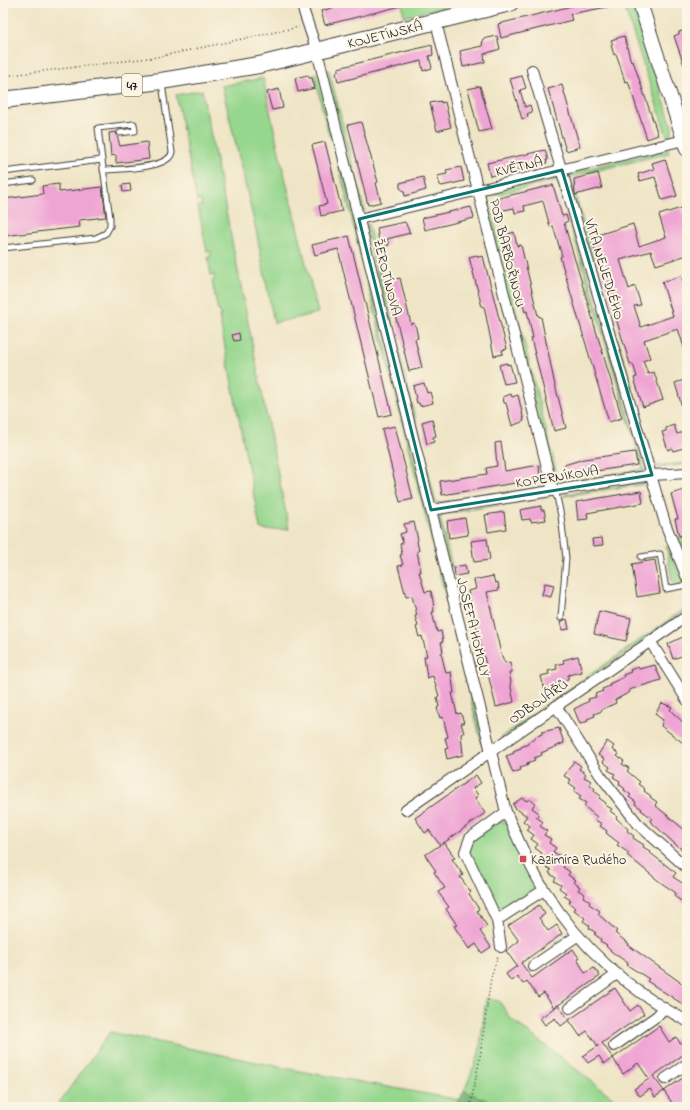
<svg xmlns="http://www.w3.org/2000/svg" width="690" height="1110" viewBox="0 0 690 1110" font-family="'Indie Flower',sans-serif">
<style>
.green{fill:#96d78e;stroke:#597a55}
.forest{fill:#78b879;stroke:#4a6a4a}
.building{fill:#efa5d4}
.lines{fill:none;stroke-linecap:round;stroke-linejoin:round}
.lane-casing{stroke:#3c3a36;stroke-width:7}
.street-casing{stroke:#3c3a36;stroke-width:12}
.secondary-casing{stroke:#3c3a36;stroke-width:16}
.primary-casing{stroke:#3c3a36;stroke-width:18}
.path{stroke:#3c3a36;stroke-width:1.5;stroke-dasharray:1 3;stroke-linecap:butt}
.lane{stroke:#fff;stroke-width:5}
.street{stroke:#fff;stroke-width:10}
.secondary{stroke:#fff;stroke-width:14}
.primary{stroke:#fff;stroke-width:16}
.marked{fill:none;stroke:#0f766e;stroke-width:3;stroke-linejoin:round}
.poi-dot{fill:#d1495b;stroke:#fcf5e5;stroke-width:1.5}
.labels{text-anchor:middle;stroke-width:4;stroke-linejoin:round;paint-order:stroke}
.shield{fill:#fcf5e5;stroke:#5f5d58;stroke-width:1}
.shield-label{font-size:13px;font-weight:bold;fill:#1c1c1c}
.street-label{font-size:14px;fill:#1c1c1c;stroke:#fcf5e5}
.poi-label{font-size:14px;fill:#1c1c1c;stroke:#fcf5e5;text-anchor:start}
</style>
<rect width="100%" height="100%" fill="#fcf5e5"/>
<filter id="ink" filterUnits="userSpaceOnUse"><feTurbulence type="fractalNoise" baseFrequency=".025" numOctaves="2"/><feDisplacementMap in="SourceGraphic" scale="8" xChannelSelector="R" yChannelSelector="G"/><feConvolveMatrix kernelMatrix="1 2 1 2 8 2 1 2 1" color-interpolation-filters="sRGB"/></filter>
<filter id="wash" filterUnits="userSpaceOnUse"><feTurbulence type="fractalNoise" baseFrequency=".012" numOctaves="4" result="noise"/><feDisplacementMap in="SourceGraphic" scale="16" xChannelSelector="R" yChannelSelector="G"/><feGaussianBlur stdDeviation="0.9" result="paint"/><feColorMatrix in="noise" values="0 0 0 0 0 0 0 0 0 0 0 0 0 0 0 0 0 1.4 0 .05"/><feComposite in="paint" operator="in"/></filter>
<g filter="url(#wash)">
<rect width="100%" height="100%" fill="#efe5c6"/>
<g class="green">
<path d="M402 3H461L404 17Z"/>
<path d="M623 3H632L672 126V131L668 139Z"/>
<path d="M329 70 365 212 361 209 326 71Z"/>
<path d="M319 73 485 748 483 749 331 135 329 136 314 74Z"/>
<path d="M263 78 278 148 318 313 274 323 256 230 222 86Z"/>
<path d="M202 90 289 529 264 530 260 528 255 502 219 316H221L220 311H218L212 281 215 280 214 275 211 276 208 257 211 256 210 251 207 252 198 206H202L201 201H197L176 95Z"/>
<path d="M668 149 669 153 570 177 655 466 687 463V464L654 468 567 177 573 172Z"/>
<path d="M554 176 560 179 645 471 561 486 554 480 484 202 487 194 559 482 643 469 557 180 490 196 489 192Z"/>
<path d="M368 223 436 503 546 486 543 488 439 504 433 500 366 228Z"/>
<path d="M643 482 644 484 563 496 567 494Z"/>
<path d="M549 497 442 514 443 516 440 517 452 567H449L438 518 442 513Z"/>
<path d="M684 537 686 553 683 558 676 541 679 538Z"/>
<path d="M666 545 684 584 677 585 672 582Z"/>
<path d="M687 607V610L502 739 501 737Z"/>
<path d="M500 821 507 823 511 836 521 860H523L536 885V890L498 914 468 855 471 842Z"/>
<path d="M486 998 499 1001 511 1019 625 1107H501L464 1091 479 1054Z"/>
<path d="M110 1032 300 1071 460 1100 456 1107H56Z"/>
</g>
<path class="forest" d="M464 1091 501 1107H456Z"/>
<g id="blocks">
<g class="building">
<path d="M338 3H401V6L325 25 321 11 339 6Z"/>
<path d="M572 3H613V6L570 14 572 20 501 38 498 24 572 6Z"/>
<path d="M687 29V71H686L674 36 679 34V32Z"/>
<path d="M497 36 500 49 484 54 485 62 463 67 460 51 482 46 483 39Z"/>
<path d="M624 36 631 62 633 61 658 135 647 139 628 81 625 82 618 59 616 54 614 55 611 45H613L611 40Z"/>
<path d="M432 45 433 55 429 56 432 68 423 71 421 61 338 82 336 72 338 71V68Z"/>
<path d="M308 75 309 78H312L315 88 298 92 295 78Z"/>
<path d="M522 76 526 88 520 90 525 107 530 105 532 112 527 114 528 117 522 119 510 79Z"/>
<path d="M562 85 580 147 566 151 548 89Z"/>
<path d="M480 86 492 129 479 132 468 89Z"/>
<path d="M279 89 283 108 272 110 267 92Z"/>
<path d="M441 101V103L445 102 451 127 437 131 430 103Z"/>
<path d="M361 122 378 182 376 183 381 202 368 205 348 125Z"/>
<path d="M116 132 120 146 147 142 149 159 116 163V155L111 156 109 133Z"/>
<path d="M325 142 342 211 321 216 319 206 327 204 312 145Z"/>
<path d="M545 150 548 160H546L547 163 490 176 487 163Z"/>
<path d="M665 159 677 196 662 200 655 177 640 181 638 174 654 169 652 163Z"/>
<path d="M461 167 464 181 442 186 440 185 437 176 447 174 446 170Z"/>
<path d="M598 173 602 188 575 195 574 179Z"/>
<path d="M423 177 426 190 405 196 404 191 400 188V183Z"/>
<path d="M59 184V192L102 187 106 217 79 220 80 227 3 236V199L43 194 42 186Z"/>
<path d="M130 184 131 191 123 192 122 185Z"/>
<path d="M553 185 562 216 566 215 568 221 564 223 622 418 609 422 560 257 562 256 553 226 550 227 543 201 524 206 525 211 515 213 514 208 499 211 497 204 500 203 499 198Z"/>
<path d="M471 207 474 218 425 230 422 218Z"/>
<path d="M681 208 687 225V255L656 265 651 251 620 260 629 289 635 286 641 305 634 306 641 327 673 316 662 282 681 276 687 293V353H686L678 329 644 340 650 358 643 361 648 374 654 372 663 400 643 407 634 378 637 377 633 364H630L591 237 633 224 639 246 666 237 659 215Z"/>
<path d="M405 222 410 233 387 239 389 245 380 248 377 228Z"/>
<path d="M514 232 517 246 521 245 538 316 541 317 554 381 566 428 554 431 531 338H533L527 311 525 312 505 235Z"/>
<path d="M349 236 392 414 379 417 338 249 315 255 312 245Z"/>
<path d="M477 255 478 257 483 256 507 349 502 350 503 354 494 356 484 306 482 307 469 257Z"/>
<path d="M400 278 411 324 414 323 416 328 418 338 415 339 422 368 409 371 387 281Z"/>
<path d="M239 333 240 340 234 341 232 335Z"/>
<path d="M507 363V365L510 364 515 382 504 384 499 365Z"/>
<path d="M687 379V416L685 417 675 383Z"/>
<path d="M424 383 427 393 430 392 433 403 420 406 419 403H417L413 386Z"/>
<path d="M511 394 512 397 518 395 524 421 512 426 506 403H504L503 397Z"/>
<path d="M432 419 436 436 433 437 434 442 427 444 422 422Z"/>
<path d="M674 425 677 434 687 431V447L673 451 672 448 668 450 662 432 666 431V428Z"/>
<path d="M395 426 413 499 400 502 382 429Z"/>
<path d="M501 442 505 471 539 465 540 479 442 495 440 481 487 474 486 468 497 466 495 443Z"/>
<path d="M635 452 637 465 568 475 567 471 565 472 564 465 584 459Z"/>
<path d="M687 489V534L679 536 675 519H678L671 494Z"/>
<path d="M641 491 643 503 587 513 588 519 578 520 576 502Z"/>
<path d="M541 506V510H544L546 520 531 522 530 519 522 520 520 510Z"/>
<path d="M504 512 506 529 488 532 485 515Z"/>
<path d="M465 518 468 535 449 538 447 521Z"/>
<path d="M414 522 418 540 417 541 419 551H417L421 572H419L425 592 431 591 433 601 434 612H432L437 632 441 631 443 642H441L443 652 441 653 446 673 451 672 454 693H452L457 714 461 713 464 723H461L464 733 461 734 463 755 447 759 445 749 448 748 445 738 448 737 443 717 440 718 437 708 439 707 437 697 439 696 433 676 427 678 424 657 427 656 422 636 419 637 416 627 418 626 415 616 417 615 412 596 406 597 398 566 403 565 400 555H402L400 544 403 543 400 534 406 532 404 524Z"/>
<path d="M602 538 603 545 593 546 592 539Z"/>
<path d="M487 539 490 560 474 562 471 541Z"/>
<path d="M655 560 660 593 637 597 632 564Z"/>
<path d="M465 565 467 574 455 576 454 567Z"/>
<path d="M493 576 495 583 498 582 499 590 487 592 501 654 505 663 510 662 512 672 509 673 511 682 510 683 514 702 496 707 468 591 476 589 474 580Z"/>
<path d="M545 583 554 585 551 597 542 595Z"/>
<path d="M599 611 631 618 626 641 594 634Z"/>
<path d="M567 619 569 629 562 630 560 622Z"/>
<path d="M687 635V654L673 659 668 644Z"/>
<path d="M578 656 582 672 568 675V679L560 681 561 684 552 686 553 689 545 691 541 676 549 674 548 671 557 669 556 665 564 663 563 660Z"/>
<path d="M655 665 661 680 629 690 630 692 615 700 616 703 601 710 602 711 594 714 595 716 587 719 588 721 580 724 574 709 589 701 588 699 596 697 595 694 603 691 602 689 610 686 609 684 624 677 623 675 631 672 630 670 638 667 639 669Z"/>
<path d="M662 703 672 707 670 710 687 726V746L661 726 663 720 655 714Z"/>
<path d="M559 728 564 743 541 753 542 755 534 758 535 760 527 763 528 765 520 768 521 770 513 773 506 756 514 753 513 751 521 748V747L528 744V742L535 739V737L542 734V732Z"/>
<path d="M607 741 614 746 612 749 619 754 617 756 624 761 622 764 629 768 627 771 640 782 638 784 645 789 644 791 651 796 650 797 657 802 655 805 687 832V853L675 844 650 821 652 818 641 810 642 809 635 804 636 802 629 797 631 795 624 790 625 789 619 784 620 781 613 777 615 774 608 770 610 767 603 762 605 759 598 755Z"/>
<path d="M574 761 581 766 579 769 586 774 584 777 591 781 589 784 595 789 594 791 601 796 599 798 606 803 605 805 612 809 610 811 617 816 616 818 628 829 627 831 634 836 633 838 644 845 643 847 650 851 649 852 676 873 673 877 687 886V905L674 896 676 893 660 882 627 855 629 853 617 845 619 843 606 833 607 831 600 826 602 824 595 820 597 817 584 806 586 803 579 799 581 796 574 791 576 788 569 783 571 780 564 776Z"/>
<path d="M476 775 481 783 473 788 478 795 475 798 485 813 441 845 444 842 455 858 452 859 463 875 460 877 471 892 469 894 479 909 477 911 487 926 480 931 491 947 482 953 476 944 469 949 454 926 457 925 446 909 449 907 438 892 445 888 434 872 436 871 425 855 440 845 429 830 425 833 415 818Z"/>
<path d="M522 798 527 801 529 799 535 803 532 808 539 813 536 817 543 822 540 826 547 831 544 835 551 839 549 843 556 848 553 852 560 856 558 860 565 864 563 867 570 872 568 875 575 880 573 882 580 887 578 890 585 894 583 897 590 901 589 904 600 911 598 914 617 931 615 933 629 944 628 945 687 987V1007L647 981 649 979 627 965 628 963 612 952 606 946 607 945 600 941 601 939 594 934 596 933 589 928 590 926 583 921 585 918 574 910 576 908 569 903 571 900 564 896 566 893 559 888 561 885 554 881 556 878 549 873 551 870 544 865 547 861 540 857 542 853 535 848 538 844 531 839 534 835 527 830 530 826 523 821 527 816 515 808 513 804Z"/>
<path d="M539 905 545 914 539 918 548 931 557 925 562 934 521 963 532 978 573 949 579 958 577 959 585 973 594 968 600 976 554 1008 544 993 538 997 527 981 523 984 517 976 511 981 506 974 517 966 506 951 519 941 508 926Z"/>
<path d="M615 988 630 1011 638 1005 644 1014 602 1043 613 1058 604 1064 599 1056 588 1063 583 1056 598 1046 587 1031 580 1036 569 1020Z"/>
<path d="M558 1005 569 1020 561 1026 555 1018 545 1025 540 1018Z"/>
<path d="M659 1026 669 1042 676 1037 681 1044 687 1039V1052L653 1076 664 1091 655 1097 650 1089 640 1096 634 1089 649 1079 638 1063 623 1074 613 1058Z"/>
<path d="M687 1075V1103L681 1107H675L664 1091Z"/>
</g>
</g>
</g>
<g filter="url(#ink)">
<use href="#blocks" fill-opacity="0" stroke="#3c3a36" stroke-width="1"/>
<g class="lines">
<g class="lane-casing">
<g id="lane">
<path d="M102 160 98 128 134 124 135 131 120 133"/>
<path d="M103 170C118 169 170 169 172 152L162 84"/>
<path d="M3 172 102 160 110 218V226L106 233 96 238 3 248"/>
<path d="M3 184 33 180"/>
<path d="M553 491 557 497 561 516 566 558 561 618"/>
<path d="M641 557 660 554 666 589 687 585"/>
</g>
</g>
<g class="street-casing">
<g id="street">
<path d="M301 3 317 51 506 812C518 838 529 867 545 891 580 946 629 991 687 1021"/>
<path d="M436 22 553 491"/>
<path d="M532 70 665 523 687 578"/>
<path d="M359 219 684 140"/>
<path d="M431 510 652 475 687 473"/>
<path d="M650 641 687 700"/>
<path d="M556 706 600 775 638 824 687 868"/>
<path d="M406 810 687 616"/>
<path d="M497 920 544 890"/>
<path d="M501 947 497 920 465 852 470 838 506 812"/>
<path d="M533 966 577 936"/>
<path d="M570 1008 617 974"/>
<path d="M614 1046 657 1016 664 1008"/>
<path d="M665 1079 687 1064"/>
</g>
</g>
<g class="secondary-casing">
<path id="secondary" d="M640 3 687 149"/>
</g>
<g class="primary-casing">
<path id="primary" d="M3 100 161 81 259 65 510 3"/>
</g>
<g class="path">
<path d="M3 76 157 57 299 27"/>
<path d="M470 1107 480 1057 491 977 498 956"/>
</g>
<use href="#lane" class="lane"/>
<use href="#street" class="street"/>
<use href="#secondary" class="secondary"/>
<use href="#primary" class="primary"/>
</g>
</g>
<path class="marked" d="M562 170 652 475 431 510 359 219Z"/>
<rect class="poi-dot" x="519" y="855" width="8" height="8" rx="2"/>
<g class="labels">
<rect class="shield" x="122" y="74" width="20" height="22" rx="3"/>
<g class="shield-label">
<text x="132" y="90">47</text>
</g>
<g class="street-label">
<text transform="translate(385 34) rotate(-14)" y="5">KOJETÍNSKÁ</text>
<text transform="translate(519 166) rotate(-13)" y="5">KVĚTNÁ</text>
<text transform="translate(508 253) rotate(76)" y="5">POD BARBOŘINOU</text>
<text transform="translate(605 269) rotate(73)" y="5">VÍTA NEJEDLÉHO</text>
<text transform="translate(388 277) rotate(76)" y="5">ŽEROTÍNOVA</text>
<text transform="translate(557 476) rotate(-9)" y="5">KOPERNÍKOVA</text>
<text transform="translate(474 627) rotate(76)" y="5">JOSEFA HOMOLY</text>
<text transform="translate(538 701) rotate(-34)" y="5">ODBOJÁŘŮ</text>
</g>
<g class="poi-label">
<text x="531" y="864">Kazimíra Rudého</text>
</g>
</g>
<rect width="690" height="1110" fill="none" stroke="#fcf5e5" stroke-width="16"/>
</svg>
